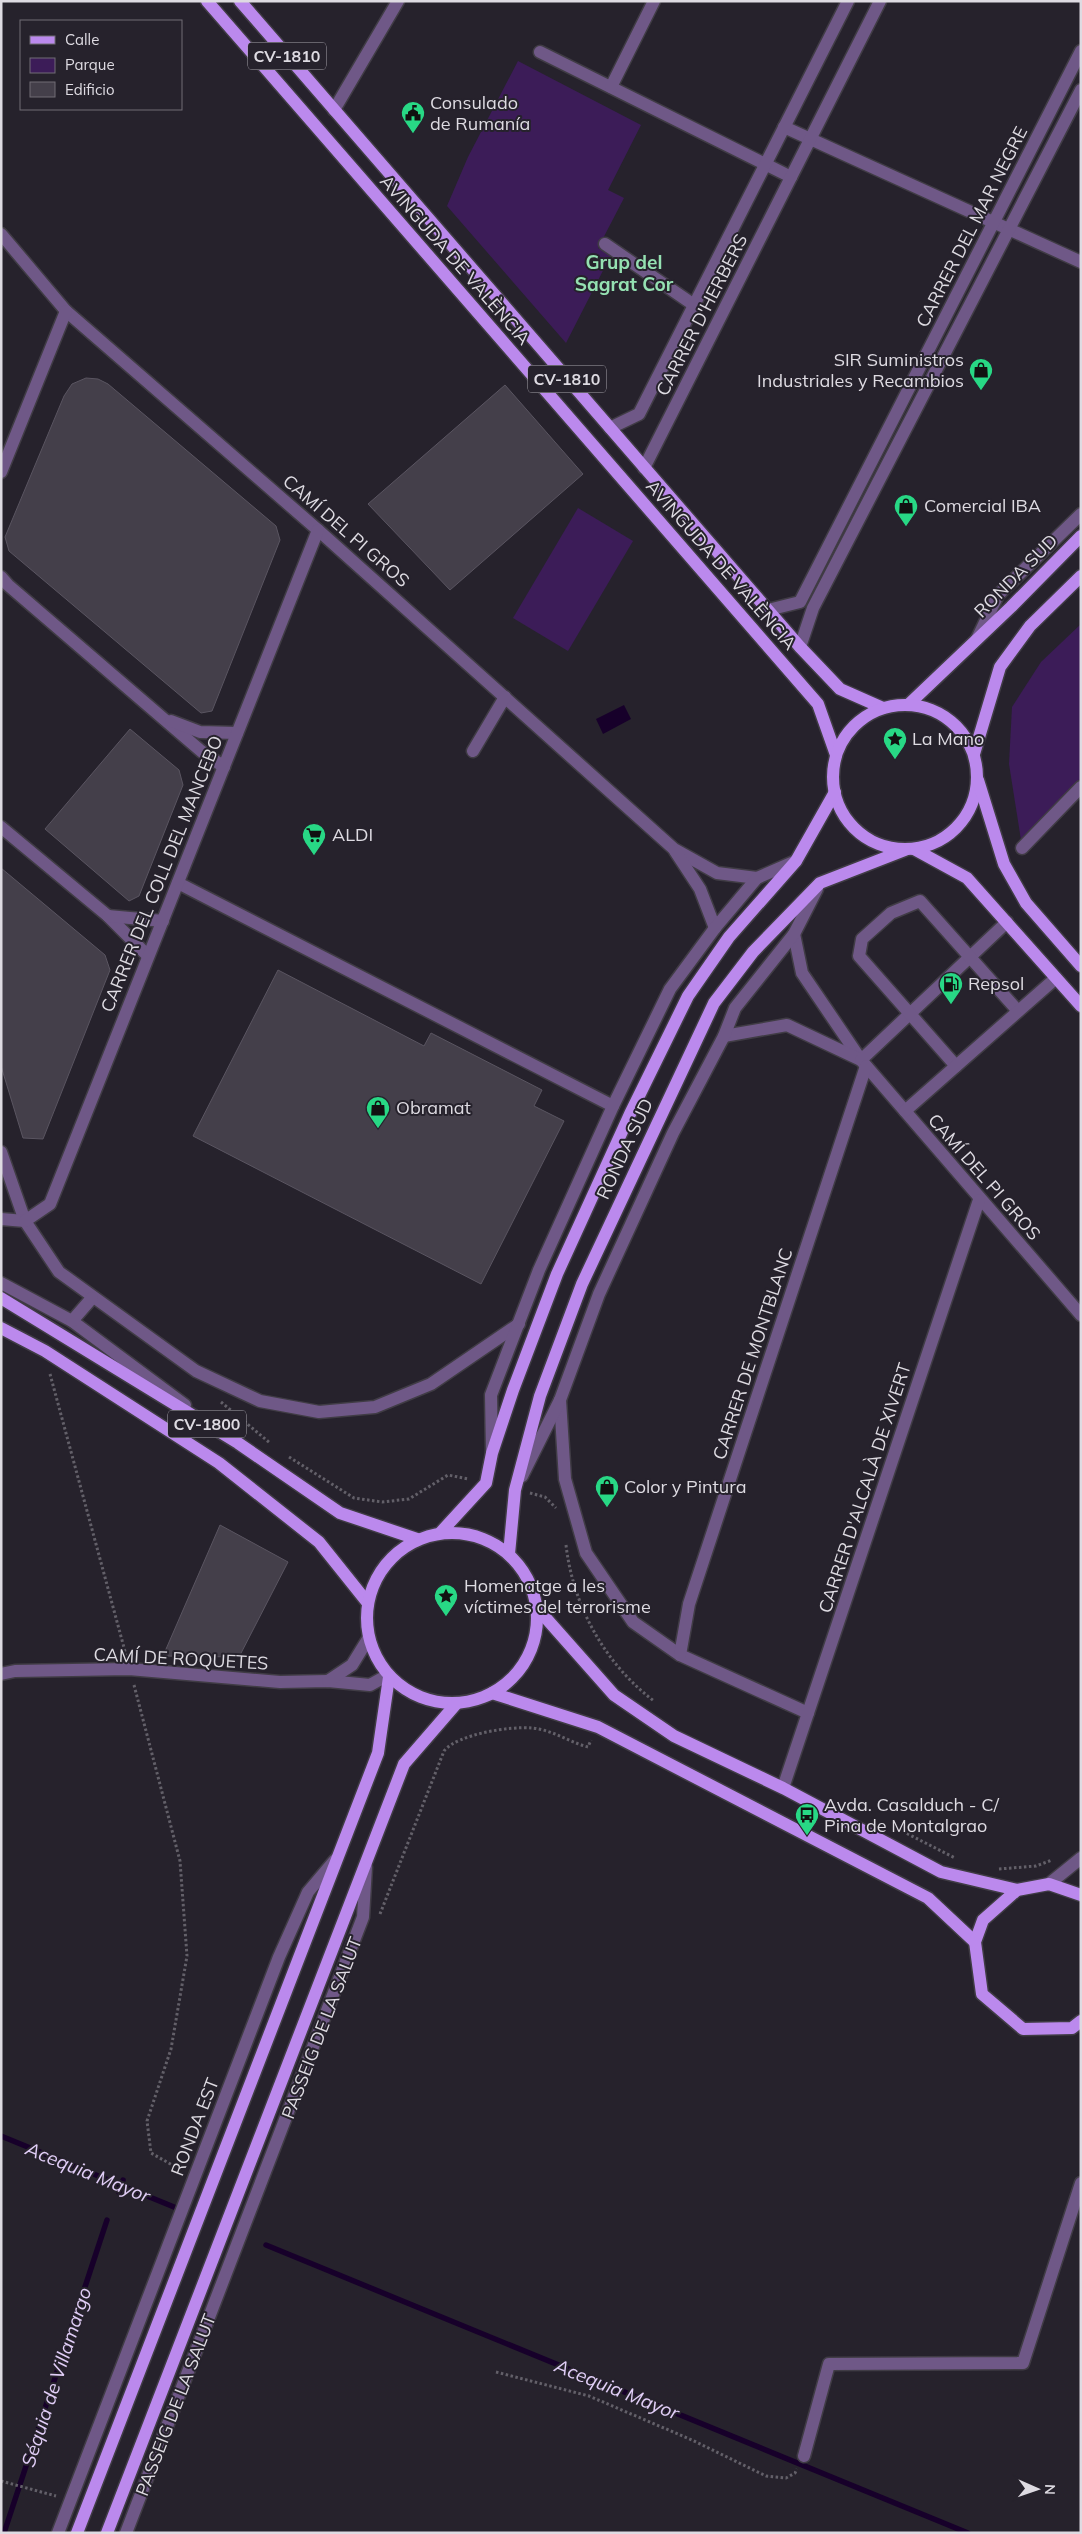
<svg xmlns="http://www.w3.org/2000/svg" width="1082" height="2534" viewBox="0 0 1082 2534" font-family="Mulish,sans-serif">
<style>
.green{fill:#3c1c58}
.water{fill:#17002a}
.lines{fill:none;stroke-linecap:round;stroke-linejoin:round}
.stream{stroke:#17002a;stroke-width:5.5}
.building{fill:#443f4a;stroke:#5a5561}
.minor-casing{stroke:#403c45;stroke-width:15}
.major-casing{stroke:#403c45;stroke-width:15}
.path{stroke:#636069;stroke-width:3;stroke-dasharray:2.5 2.5;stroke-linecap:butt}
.minor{stroke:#6f5887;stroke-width:12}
.major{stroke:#bb89ed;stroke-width:12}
.labels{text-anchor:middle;stroke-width:4;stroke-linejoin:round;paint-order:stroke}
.shield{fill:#26222c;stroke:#a7a4ab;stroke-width:1}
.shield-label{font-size:16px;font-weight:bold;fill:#dedbe2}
.poi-label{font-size:18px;fill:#dedbe2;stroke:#26222c;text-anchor:start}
.street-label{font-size:18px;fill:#dedbe2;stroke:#26222c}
.neighbourhood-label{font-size:19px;font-weight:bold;fill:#95e1b2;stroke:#26222c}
.water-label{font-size:19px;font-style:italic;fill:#e1cef7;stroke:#26222c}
</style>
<rect width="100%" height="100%" fill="#26222c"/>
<g class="green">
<path d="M518 61 641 125 608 190 624 198 598 248 611 255 566 343 447 206 468 157Z"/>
<path d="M578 508 633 541 568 651 513 618Z"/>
<path d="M1081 624V778L1021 840 1009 764 1012 707 1041 662Z"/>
</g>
<path class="water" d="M624 705 631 719 603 734 596 719Z"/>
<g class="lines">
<g class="stream">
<path d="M1 2136 174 2207"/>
<path d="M119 2192 123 2180"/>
<path d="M266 2245 968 2533"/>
<path d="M4 2533 107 2220"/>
</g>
</g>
<g class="building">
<path d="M86 378 98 379 108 384 276 526 280 540 212 711 201 713 9 551 5 537 64 396 72 384Z"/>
<path d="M505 385 583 474 450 590 368 504Z"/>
<path d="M130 729 179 770 183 785 139 896 129 901 45 829Z"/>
<path d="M1 868 105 955 110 970 43 1139 23 1138 1 1066Z"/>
<path d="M278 970 424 1046 431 1033 542 1090 534 1106 564 1121 481 1284 193 1136Z"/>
<path d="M220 1525 288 1562 239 1657 163 1656Z"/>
</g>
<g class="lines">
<g class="minor-casing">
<g id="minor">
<path d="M540 52 791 177"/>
<path d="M611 87 654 1"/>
<path d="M334 110 398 1"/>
<path d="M784 127 1081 262"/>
<path d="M1 234 66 311 318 530 674 849 717 873 757 878"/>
<path d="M605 244 694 305"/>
<path d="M610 428 639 414 848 1"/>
<path d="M644 468 880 1"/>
<path d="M1 472 66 311"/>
<path d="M1 577 8 585 201 751 224 767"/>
<path d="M768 610 800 602 1081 51"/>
<path d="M977 639 998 595 1081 514"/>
<path d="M800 647 813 608 1081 90"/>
<path d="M171 721 200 732 237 733"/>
<path d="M473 751 505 697"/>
<path d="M1 827 108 916 148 956"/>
<path d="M1022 848 1081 787"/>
<path d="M675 851 700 889 715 928"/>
<path d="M178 883 613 1106"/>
<path d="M108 916 163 921"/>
<path d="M794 934 802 973 861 1060 1081 1315"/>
<path d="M724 1036 787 1025 861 1060"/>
<path d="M861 1060 1007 922"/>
<path d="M956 1066 859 956 862 939 891 913 920 901 1018 1011"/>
<path d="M905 1111 1056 978"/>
<path d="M1 1152 25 1221 59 1272 196 1371 260 1401 319 1412 375 1407 431 1384 519 1324"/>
<path d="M1 1219 25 1221"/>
<path d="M25 1221 50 1204 318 530"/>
<path d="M1 1283 72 1321 185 1405"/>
<path d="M72 1321 92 1298"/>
<path d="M560 1400 565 1479 586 1553 633 1622 680 1655 808 1713"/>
<path d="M492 1452 491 1395 539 1270 613 1106 670 989 715 928 757 878 796 861"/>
<path d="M522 1476 560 1400 599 1294 673 1133 724 1036 735 1008 794 934 817 889"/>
<path d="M680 1655 689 1604 866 1066"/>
<path d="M1 1674 15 1671 129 1669 280 1682 328 1681 370 1685 388 1675"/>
<path d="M328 1681 352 1665 368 1639"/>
<path d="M783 1788 979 1200"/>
<path d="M1049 1884 1081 1858"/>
<path d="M804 2456 829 2364 1023 2363 1081 2183"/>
<path d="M58 2533 279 1957 308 1892 335 1860"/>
<path d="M126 2533 363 1917 366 1867"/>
</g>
</g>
<g class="major-casing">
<g id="major">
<path d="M207 1 818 704 836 755"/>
<path d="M240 1 800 647 840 689 883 708"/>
<path d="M909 704 1011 607 1081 536"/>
<circle cx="905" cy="777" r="72"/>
<path d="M974 754 1000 667 1030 626 1081 576"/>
<path d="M978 780 1004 864 1026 903 1081 966"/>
<path d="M914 849 967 878 1081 1006"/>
<path d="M1 1298 238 1443 340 1513 417 1539"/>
<path d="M1 1328 45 1351 219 1463 319 1542 367 1602"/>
<path d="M441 1532 486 1483 492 1453 513 1390 557 1274 630 1114 688 996 729 937 796 861 835 792"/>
<circle cx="452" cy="1618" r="85"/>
<path d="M509 1554 515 1490 540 1396 582 1284 714 1003 753 952 820 883 905 850"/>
<path d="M537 1608 614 1695 674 1736 783 1788 941 1872 1017 1890"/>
<path d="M492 1693 598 1727 928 1898 975 1942"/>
<path d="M1081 1895 1049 1884 1017 1890 983 1920 975 1942 982 1994 1023 2029 1072 2028 1081 2021"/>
<path d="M77 2533 378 1753 389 1677"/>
<path d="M107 2533 404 1764 456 1704"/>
</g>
</g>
<g class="path">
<path d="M50 1374 126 1655"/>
<path d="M221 1402 270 1443"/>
<path d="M289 1457 354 1498 382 1502 409 1499 448 1475 468 1479"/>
<path d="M530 1493 545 1497 556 1508"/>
<path d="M566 1545C573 1606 605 1664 654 1701"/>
<path d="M134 1685 180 1861 187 1956 171 2049 147 2121 151 2153 181 2170"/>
<path d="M898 1829 955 1858"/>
<path d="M999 1869 1036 1866 1052 1860"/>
<path d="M380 1914 444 1751C457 1734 511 1726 532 1728 553 1730 569 1742 588 1747L591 1740"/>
<path d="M496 2372 589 2396 692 2440 766 2476 786 2478 795 2473 797 2469"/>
<path d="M1 2481 56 2496"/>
</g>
<use href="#minor" class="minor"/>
<use href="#major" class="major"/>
</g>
<defs>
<g id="civic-pin" transform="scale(1.25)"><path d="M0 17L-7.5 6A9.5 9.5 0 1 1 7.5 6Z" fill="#28d885" stroke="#26222c"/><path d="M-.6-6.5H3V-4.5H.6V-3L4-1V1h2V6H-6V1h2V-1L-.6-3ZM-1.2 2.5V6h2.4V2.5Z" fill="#111"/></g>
<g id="shop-pin" transform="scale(1.25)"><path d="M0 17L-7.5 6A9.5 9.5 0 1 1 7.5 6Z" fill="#28d885" stroke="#26222c"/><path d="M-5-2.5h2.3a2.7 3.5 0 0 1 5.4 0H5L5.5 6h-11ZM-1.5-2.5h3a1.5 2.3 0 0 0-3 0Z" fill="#111"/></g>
<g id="sight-pin" transform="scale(1.25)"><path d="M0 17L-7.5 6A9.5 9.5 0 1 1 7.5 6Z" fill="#28d885" stroke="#26222c"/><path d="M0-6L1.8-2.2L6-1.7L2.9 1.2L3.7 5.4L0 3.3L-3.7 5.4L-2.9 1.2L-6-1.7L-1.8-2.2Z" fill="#111"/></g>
<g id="supermarket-pin" transform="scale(1.25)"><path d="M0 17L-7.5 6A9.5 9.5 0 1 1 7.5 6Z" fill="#28d885" stroke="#26222c"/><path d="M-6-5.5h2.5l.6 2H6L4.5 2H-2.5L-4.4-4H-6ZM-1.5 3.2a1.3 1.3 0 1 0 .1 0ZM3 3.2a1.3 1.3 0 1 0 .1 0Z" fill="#111"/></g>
<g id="fuel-pin" transform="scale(1.25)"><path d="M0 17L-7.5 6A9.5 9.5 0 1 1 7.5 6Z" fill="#28d885" stroke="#26222c"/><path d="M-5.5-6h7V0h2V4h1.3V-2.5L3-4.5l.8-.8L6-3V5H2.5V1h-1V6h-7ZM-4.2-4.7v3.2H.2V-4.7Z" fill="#111"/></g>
<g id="bus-pin" transform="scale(1.25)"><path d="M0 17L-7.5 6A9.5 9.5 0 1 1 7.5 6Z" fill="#28d885" stroke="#26222c"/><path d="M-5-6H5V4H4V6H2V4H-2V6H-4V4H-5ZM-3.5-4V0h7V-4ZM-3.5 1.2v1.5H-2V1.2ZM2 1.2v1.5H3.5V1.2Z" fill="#111"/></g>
</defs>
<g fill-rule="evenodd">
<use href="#civic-pin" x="413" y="113"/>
<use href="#shop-pin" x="981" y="370"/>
<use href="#shop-pin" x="906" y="506"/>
<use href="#sight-pin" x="895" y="739"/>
<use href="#supermarket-pin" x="314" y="835"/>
<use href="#fuel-pin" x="951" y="984"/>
<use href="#shop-pin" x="378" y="1108"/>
<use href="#shop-pin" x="607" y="1487"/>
<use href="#sight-pin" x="446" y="1596"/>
<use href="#bus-pin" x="807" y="1815"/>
</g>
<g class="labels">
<g class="shield">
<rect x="248" y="42.5" width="78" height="27" rx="4"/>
<rect x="528" y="365.5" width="78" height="27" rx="4"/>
<rect x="168" y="1410.5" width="78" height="27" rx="4"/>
</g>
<g class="shield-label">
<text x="287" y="62">CV-1810</text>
<text x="567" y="385">CV-1810</text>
<text x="207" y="1430">CV-1800</text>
</g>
<g class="poi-label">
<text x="430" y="109">Consulado<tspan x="430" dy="21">de Rumanía</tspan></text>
<text x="964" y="366" text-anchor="end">SIR Suministros<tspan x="964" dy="21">Industriales y Recambios</tspan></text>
<text x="924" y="512">Comercial IBA</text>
<text x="912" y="745">La Mano</text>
<text x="332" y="841">ALDI</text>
<text x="968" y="990">Repsol</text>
<text x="396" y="1114">Obramat</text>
<text x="624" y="1493">Color y Pintura</text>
<text x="464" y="1592">Homenatge a les<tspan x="464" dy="21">víctimes del terrorisme</tspan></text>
<text x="824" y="1811">Avda. Casalduch - C/<tspan x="824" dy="21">Pina de Montalgrao</tspan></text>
</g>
<g class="street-label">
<text transform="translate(972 227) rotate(-63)" y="6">CARRER DEL MAR NEGRE</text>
<text transform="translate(455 260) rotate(49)" y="6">AVINGUDA DE VALÈNCIA</text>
<text transform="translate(702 315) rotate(-63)" y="6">CARRER D'HERBERS</text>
<text transform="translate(346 531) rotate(41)" y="6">CAMÍ DEL PI GROS</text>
<text transform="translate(721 565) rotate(49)" y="6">AVINGUDA DE VALÈNCIA</text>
<text transform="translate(1016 576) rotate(-45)" y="6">RONDA SUD</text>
<text transform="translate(162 874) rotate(-68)" y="6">CARRER DEL COLL DEL MANCEBO</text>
<text transform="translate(625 1149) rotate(-65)" y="6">RONDA SUD</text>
<text transform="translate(984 1177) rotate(49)" y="6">CAMÍ DEL PI GROS</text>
<text transform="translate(753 1354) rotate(-72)" y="6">CARRER DE MONTBLANC</text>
<text transform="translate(865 1488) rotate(-72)" y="6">CARRER D'ALCALÀ DE XIVERT</text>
<text transform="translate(181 1659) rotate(3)" y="6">CAMÍ DE ROQUETES</text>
<text transform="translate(322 2028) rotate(-69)" y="6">PASSEIG DE LA SALUT</text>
<text transform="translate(195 2127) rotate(-69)" y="6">RONDA EST</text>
<text transform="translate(176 2405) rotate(-69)" y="6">PASSEIG DE LA SALUT</text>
</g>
<g class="neighbourhood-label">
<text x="624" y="269">Grup del<tspan x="624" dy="22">Sagrat Cor</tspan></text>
</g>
<g class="water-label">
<text transform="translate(88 2172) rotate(22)" y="7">Acequia Mayor</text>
<text transform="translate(56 2377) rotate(-72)" y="7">Séquia de Villamargo</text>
<text transform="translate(617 2389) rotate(22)" y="7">Acequia Mayor</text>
</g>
</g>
<rect width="1082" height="2534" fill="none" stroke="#dedbe2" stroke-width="5"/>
<rect x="20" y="20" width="162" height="90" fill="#26222c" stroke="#706c75"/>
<rect x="30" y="36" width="25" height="8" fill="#bb89ed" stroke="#706c75"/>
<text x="65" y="45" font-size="15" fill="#dedbe2">Calle</text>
<rect x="30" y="58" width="25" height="15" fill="#3c1c58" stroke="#706c75"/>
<text x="65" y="70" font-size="15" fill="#dedbe2">Parque</text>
<rect x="30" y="82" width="25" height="15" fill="#443f4a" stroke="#706c75"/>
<text x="65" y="95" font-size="15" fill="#dedbe2">Edificio</text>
<g transform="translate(1037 2489) rotate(92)" stroke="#26222c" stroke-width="4" paint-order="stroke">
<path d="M0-4L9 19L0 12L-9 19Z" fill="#dedbe2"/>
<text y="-8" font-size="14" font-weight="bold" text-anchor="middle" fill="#dedbe2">N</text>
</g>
</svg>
